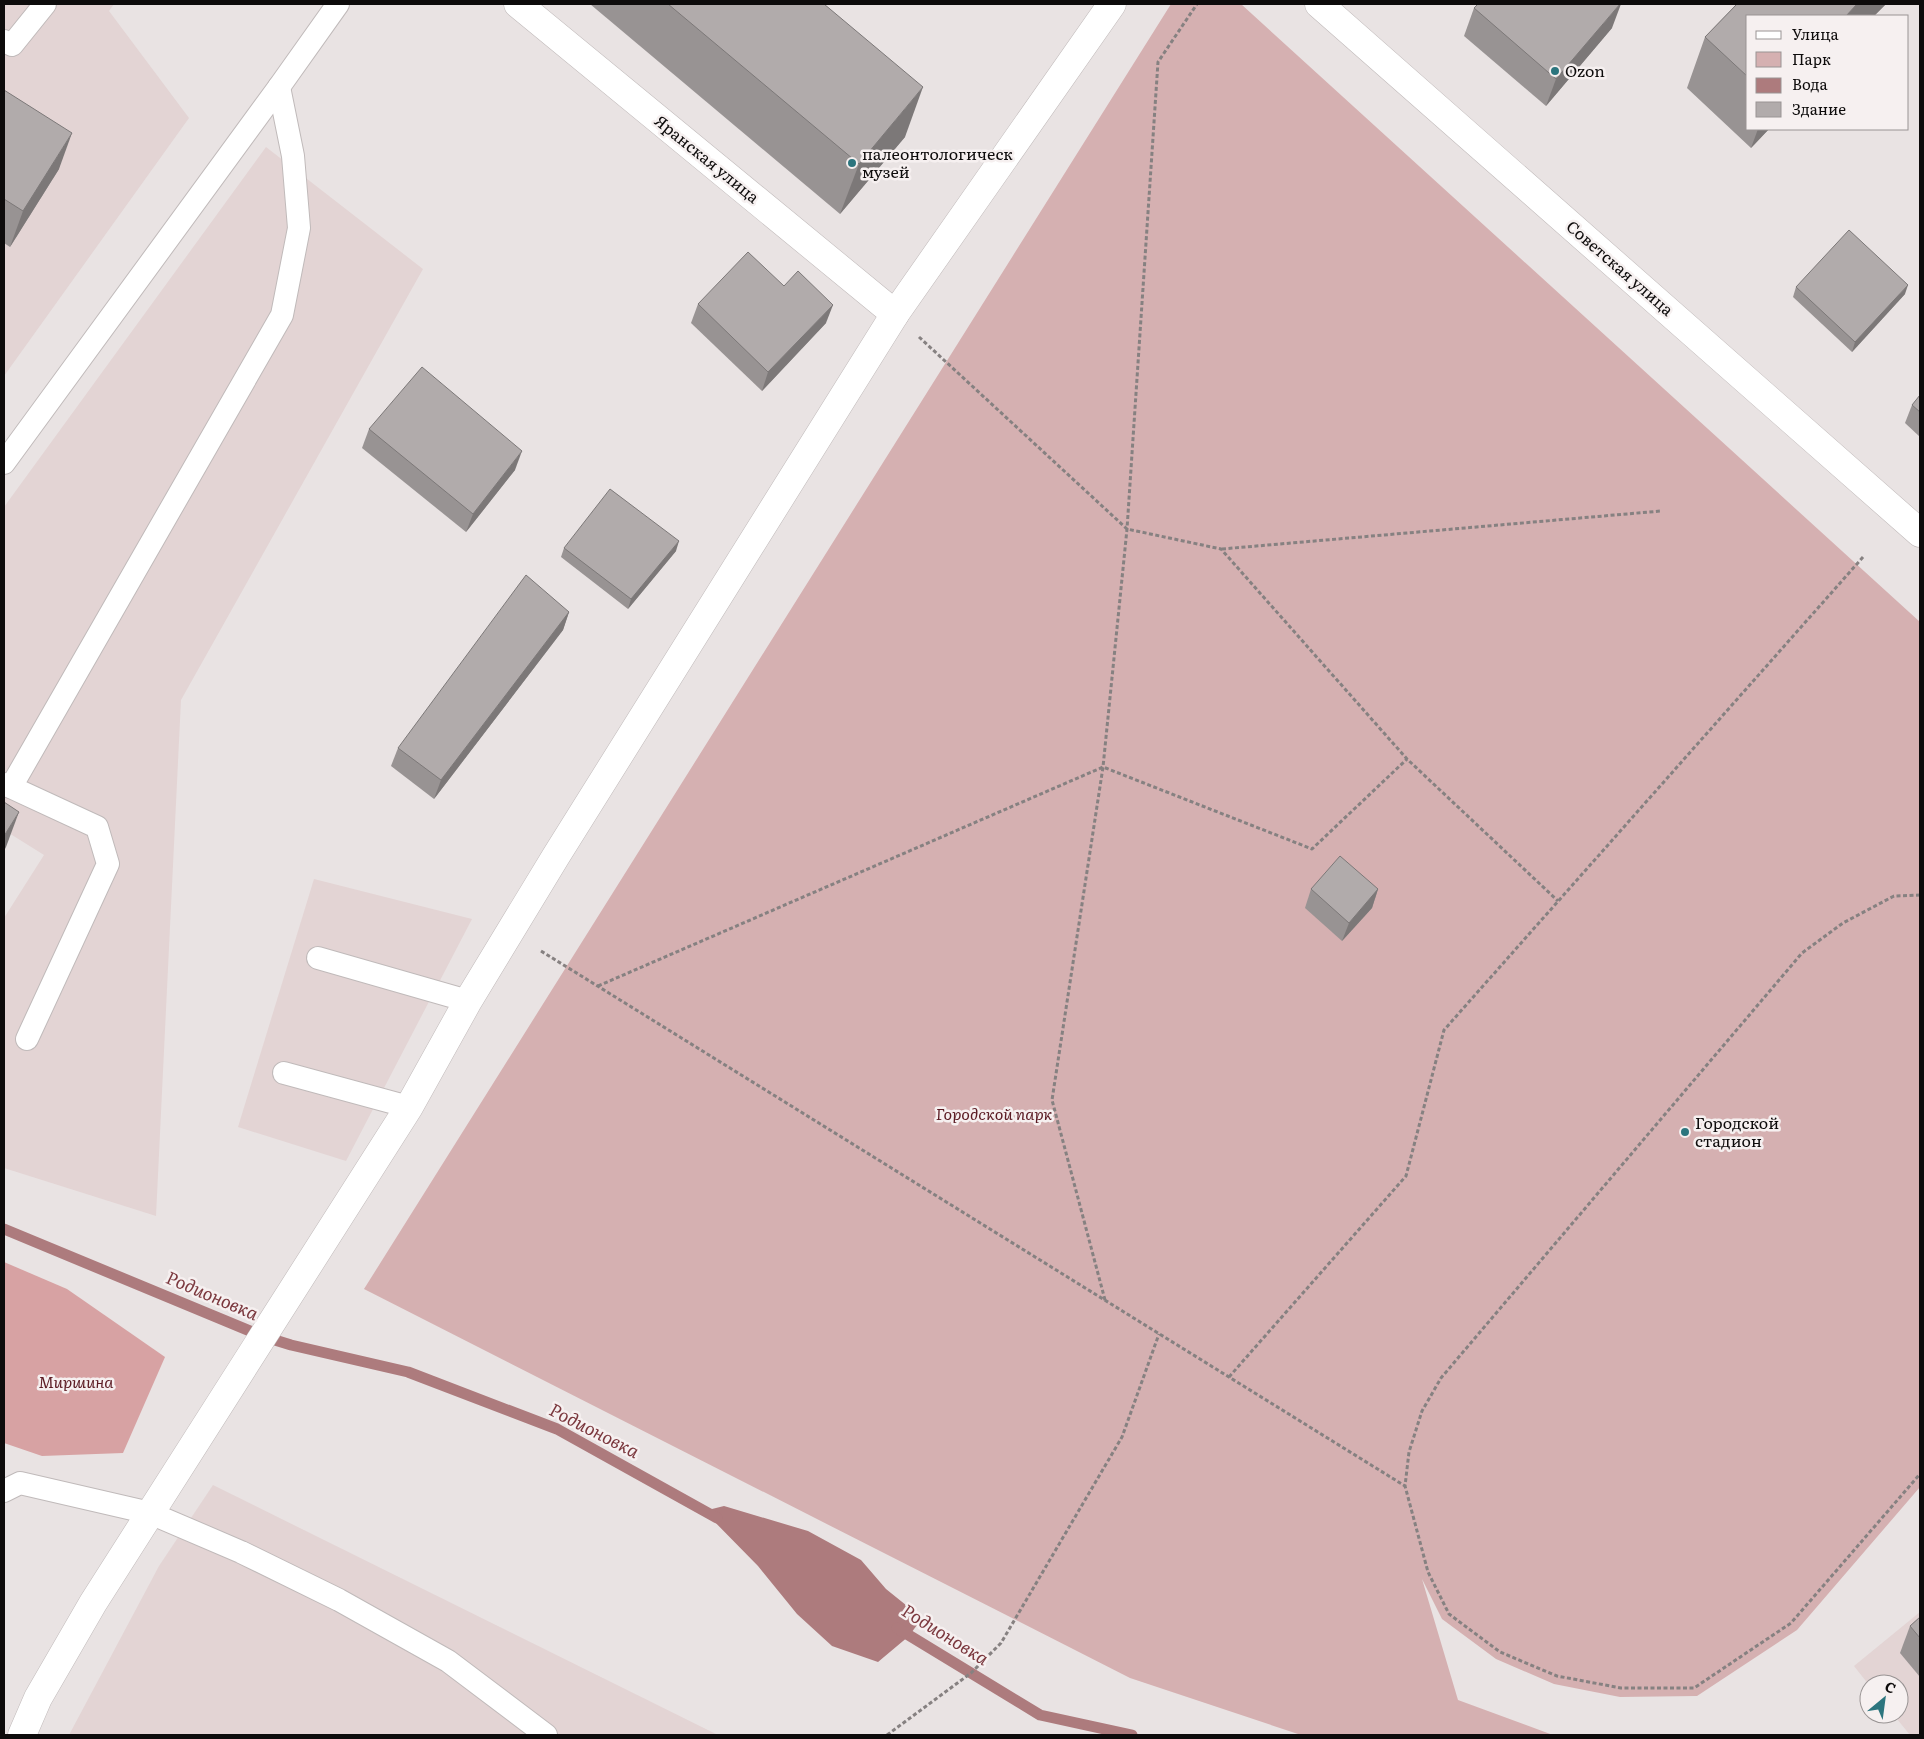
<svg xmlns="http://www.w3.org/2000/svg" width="1924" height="1739" viewBox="0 0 1924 1739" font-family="Literata,serif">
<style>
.built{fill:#e3d4d4}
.green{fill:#d5b0b1}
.forest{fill:#d7a2a3}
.water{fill:#ad7b7d}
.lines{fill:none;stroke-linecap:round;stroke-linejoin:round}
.stream{stroke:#ad7b7d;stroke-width:11}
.service-casing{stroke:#c0baba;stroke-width:24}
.minor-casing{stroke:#c0baba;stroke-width:29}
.primary-casing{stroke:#c0baba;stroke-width:29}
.path{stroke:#868181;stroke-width:3;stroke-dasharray:4 2.5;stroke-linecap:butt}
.service{stroke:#fff;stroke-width:22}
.minor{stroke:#fff;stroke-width:28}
.primary{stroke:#fff;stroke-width:28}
.wall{fill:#989393}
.shaded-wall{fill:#7c7878}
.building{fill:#b1abab;stroke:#7c7878}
.poi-dot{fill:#2c757e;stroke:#f6f0f0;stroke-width:2}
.labels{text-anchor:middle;stroke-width:5;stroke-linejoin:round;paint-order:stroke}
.poi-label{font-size:16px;fill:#0d0b0b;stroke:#f6f0f0;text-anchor:start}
.street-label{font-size:16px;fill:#0d0b0b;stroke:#f6f0f0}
.park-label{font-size:16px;font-style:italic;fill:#5b1b23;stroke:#f6f0f0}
.water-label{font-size:18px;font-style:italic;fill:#7b383e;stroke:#f6f0f0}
</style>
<rect width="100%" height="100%" fill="#e9e3e3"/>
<g class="built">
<path d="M4 4H114L109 11 189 118 4 376Z"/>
<path d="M266 147 423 269 181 700 156 1216 4 1168V918L44 855 4 830V507Z"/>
<path d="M314 879 472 919 346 1161 238 1127Z"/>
<path d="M213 1485 718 1735H69L159 1566Z"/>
<path d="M1920 1612V1735H1910L1893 1714H1899V1684L1869 1685 1854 1666Z"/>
</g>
<path class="green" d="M1171 4H1241L1920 622V1487L1797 1630 1697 1696 1620 1697 1554 1684 1496 1659 1442 1619 1422 1579 1458 1700 1553 1735H1301L1130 1678 364 1289Z"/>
<path class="forest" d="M4 1262 67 1289 165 1357 123 1453 42 1456 4 1443Z"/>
<path class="water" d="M724 1506 808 1531 861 1560 886 1589 922 1618 909 1636 878 1662 832 1646 797 1614 758 1566 704 1511Z"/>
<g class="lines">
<g class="stream">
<path d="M4 1229 262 1336 291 1345 408 1372 557 1429 717 1518"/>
<path d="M897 1628 1040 1715 1132 1735"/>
</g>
<g class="service-casing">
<g id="service">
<path d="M4 41 12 45 45 4"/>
<path d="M4 463 279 87 338 4"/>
<path d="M4 784 97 827 108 864 27 1039"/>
<path d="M11 787 282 315 299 228 293 156 279 87"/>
<path d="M318 958 468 1001"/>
<path d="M284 1073 409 1107"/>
<path d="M4 1491 20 1483 150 1513 241 1552 339 1600 448 1661 546 1735"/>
</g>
</g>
<g class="minor-casing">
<g id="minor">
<path d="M518 4 895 314"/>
<path d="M22 1735 38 1698 93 1603 409 1107 468 1001 556 856 895 314 1112 4"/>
</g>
</g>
<g class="primary-casing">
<path id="primary" d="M1319 4 1920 533"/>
</g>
<g class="path">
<path d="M919 337 1127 529 1221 549 1407 759 1558 901"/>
<path d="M1222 549 1661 511"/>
<path d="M1920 895 1894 896 1843 923 1802 953 1441 1378 1422 1411 1409 1452 1405 1486 1428 1572 1449 1614 1500 1652 1557 1676 1621 1688H1694L1791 1623 1920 1474"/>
<path d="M541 951 1405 1486"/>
<path d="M598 986 1103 767 1312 849 1407 759"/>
<path d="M1105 1300 1052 1100 1103 767 1127 529 1158 62 1197 4"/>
<path d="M1229 1377 1406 1176 1444 1030 1864 556"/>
<path d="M887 1735 971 1673 1001 1643 1122 1437 1159 1334"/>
</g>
<use href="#service" class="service"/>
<use href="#minor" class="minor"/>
<use href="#primary" class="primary"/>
</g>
<g class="wall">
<path d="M590 4H824L905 137 840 214Z"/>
<path d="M1737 4H1886L1874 16H1748V129H1769L1751 148 1687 88 1705 37Z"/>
<path d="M1474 8 1612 28 1546 106 1464 36Z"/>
<path d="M4 90 59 169 10 247 4 243Z"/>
<path d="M784 286 826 323 762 391 691 323 698 304Z"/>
<path d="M1796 287 1905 294 1852 352 1793 297Z"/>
<path d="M1920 395V437L1905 423 1912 405Z"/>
<path d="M369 429 515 470 466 532 362 448Z"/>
<path d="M564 548 676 551 628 609 561 557Z"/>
<path d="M569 612 563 630 434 799 391 766 398 748Z"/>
<path d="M1311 889H1378L1372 908 1342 941 1305 908Z"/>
<path d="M1920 1617V1677L1900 1653 1910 1626Z"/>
</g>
<g class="shaded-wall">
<path d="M1620 4H1621L1612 28 1546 106 1556 79Z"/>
<path d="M1857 4H1886L1874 16H1846Z"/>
<path d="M923 87 905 137 840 214 859 164Z"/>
<path d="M1758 129H1769L1751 148Z"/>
<path d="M72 133 59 169 10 247 23 211Z"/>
<path d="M1908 285 1905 294 1852 352 1855 342Z"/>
<path d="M833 305 826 323 762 391 768 372Z"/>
<path d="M522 451 515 470 466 532 473 514Z"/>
<path d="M679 541 676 551 628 609 631 599Z"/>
<path d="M569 612 563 630 434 799 441 780Z"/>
<path d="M19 812 6 847 4 851V836Z"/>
<path d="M1378 889 1372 908 1342 941 1349 923Z"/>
</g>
<g class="building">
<path d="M668 4H824L923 87 859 164Z"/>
<path d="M1478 4H1620L1556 79 1474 8Z"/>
<path d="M1737 4H1857L1846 16H1748V77L1705 37Z"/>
<path d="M4 90 72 133 23 211 4 199Z"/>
<path d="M1849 230 1908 285 1855 342 1796 287Z"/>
<path d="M748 252 784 286 798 271 833 305 768 372 698 304Z"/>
<path d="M422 367 522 451 473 514 369 429Z"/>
<path d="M1920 395V412L1912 405Z"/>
<path d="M610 489 679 541 631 599 564 548Z"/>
<path d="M526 575 569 612 441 780 398 748Z"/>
<path d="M4 802 19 812 4 836Z"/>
<path d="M1340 856 1378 889 1349 923 1311 889Z"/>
<path d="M1920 1617V1638L1910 1626Z"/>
</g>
<g class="poi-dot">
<circle cx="1555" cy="71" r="5"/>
<circle cx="852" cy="163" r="5"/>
<circle cx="1685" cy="1132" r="5"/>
</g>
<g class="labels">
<g class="poi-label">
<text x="1565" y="77">Ozon</text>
<text x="862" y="160">палеонтологическ<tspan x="862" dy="18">музей</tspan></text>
<text x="1695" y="1129">Городской<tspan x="1695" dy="18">стадион</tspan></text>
</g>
<g class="street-label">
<text transform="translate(707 159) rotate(39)" y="6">Яранская улица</text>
<text transform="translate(1620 268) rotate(41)" y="6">Советская улица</text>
</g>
<g class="park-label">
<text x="994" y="1120">Городской парк</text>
<text x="76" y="1388">Миршина</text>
</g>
<g class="water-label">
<text transform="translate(212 1296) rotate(23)" y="6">Родионовка</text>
<text transform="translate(594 1431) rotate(27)" y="6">Родионовка</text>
<text transform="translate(945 1635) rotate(32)" y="6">Родионовка</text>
</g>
</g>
<rect width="1924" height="1739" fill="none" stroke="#0d0b0b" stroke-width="10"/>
<rect x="1746" y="15" width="162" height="115" fill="#f6f0f0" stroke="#999494"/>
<rect x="1756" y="31" width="25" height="8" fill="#ffffff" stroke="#999494"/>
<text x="1792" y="40" font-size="15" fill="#0d0b0b">Улица</text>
<rect x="1756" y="52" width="25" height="15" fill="#d5b0b1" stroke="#999494"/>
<text x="1792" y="65" font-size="15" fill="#0d0b0b">Парк</text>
<rect x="1756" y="78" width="25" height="15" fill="#ad7b7d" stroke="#999494"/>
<text x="1792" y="90" font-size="15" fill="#0d0b0b">Вода</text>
<rect x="1756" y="102" width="25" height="15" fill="#b1abab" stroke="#999494"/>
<text x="1792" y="115" font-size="15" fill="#0d0b0b">Здание</text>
<g transform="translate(1884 1699) rotate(29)"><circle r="24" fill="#f6f0f0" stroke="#999494"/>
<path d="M0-4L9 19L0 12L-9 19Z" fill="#2c757e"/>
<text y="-8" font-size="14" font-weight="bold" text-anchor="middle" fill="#0d0b0b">С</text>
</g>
</svg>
